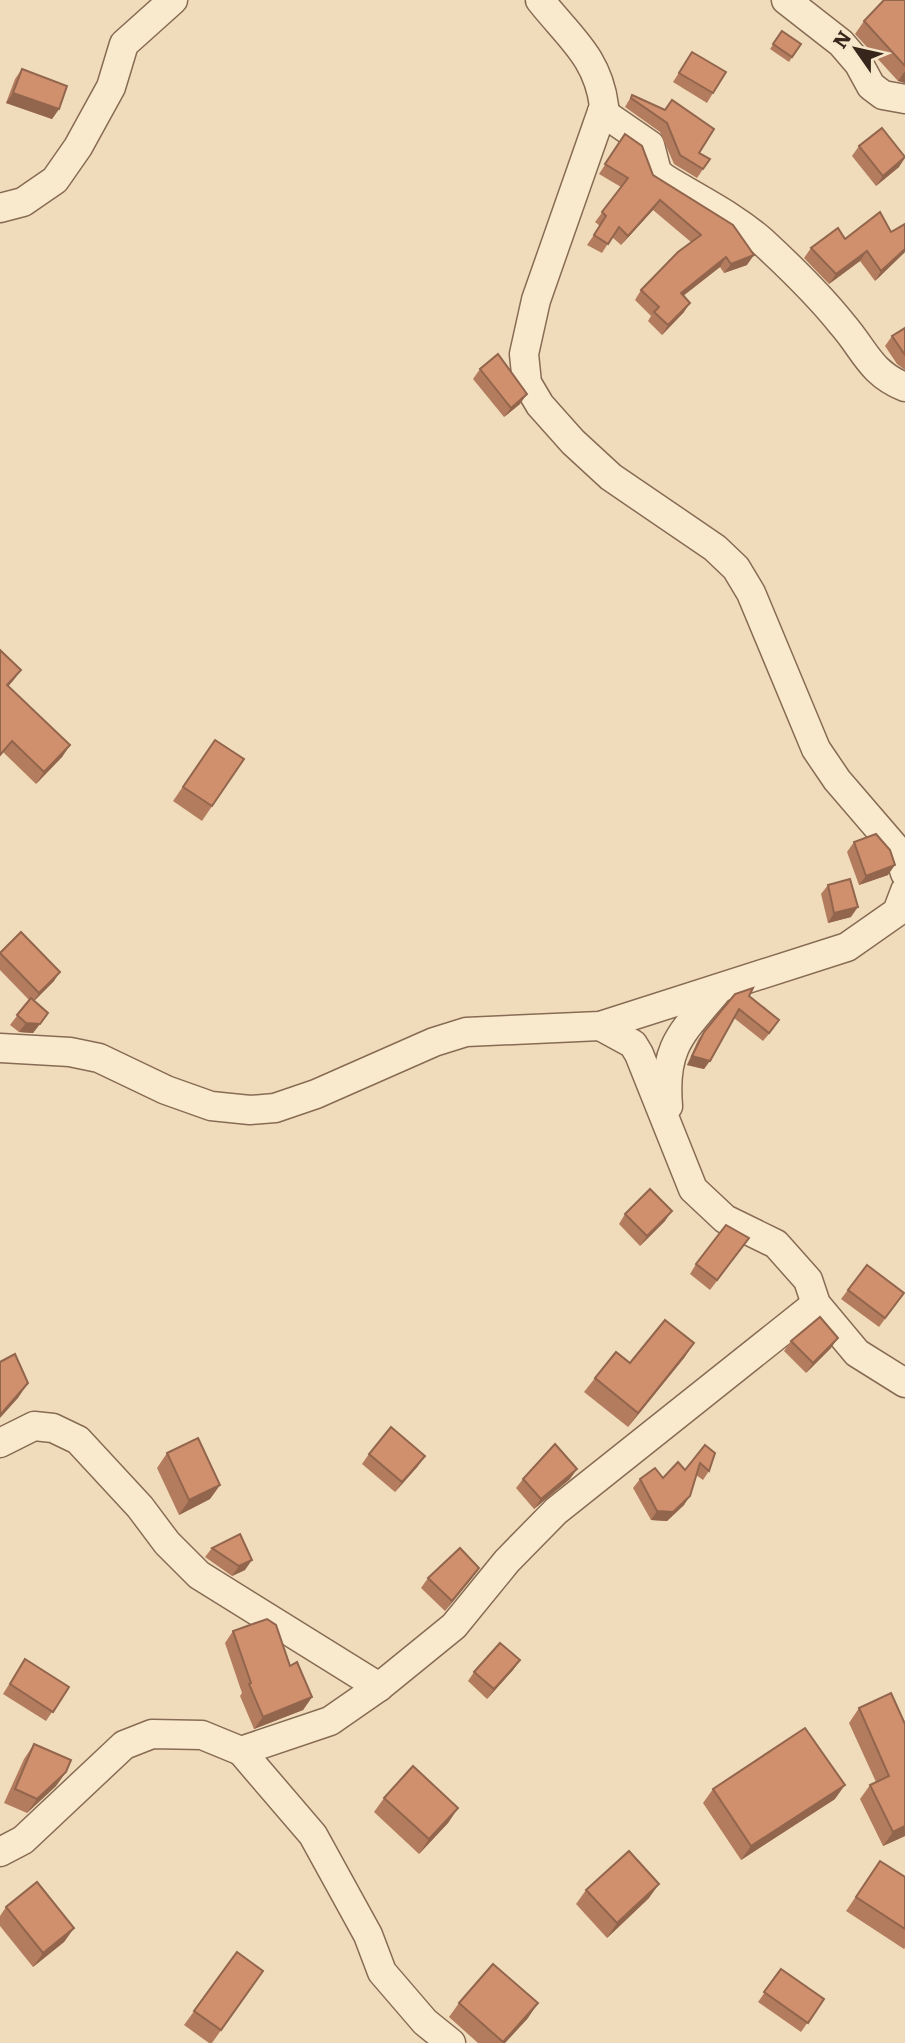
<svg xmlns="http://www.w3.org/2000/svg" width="905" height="2043" viewBox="0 0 905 2043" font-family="Literata,serif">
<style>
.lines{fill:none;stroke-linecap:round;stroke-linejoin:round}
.minor-casing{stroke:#876b54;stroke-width:31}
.minor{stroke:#faeacd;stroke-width:28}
.wall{fill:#b37c5f}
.shaded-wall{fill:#92654d}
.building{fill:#d0906e;stroke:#92654d;stroke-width:2}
</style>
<rect width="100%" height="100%" fill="#f0dcba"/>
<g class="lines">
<g class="minor-casing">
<g id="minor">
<path d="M540 0C569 37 598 57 604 106L536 300 524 354 527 383 540 405 573 442 611 477 715 548 736 568 751 593 816 749 837 780 898 851 905 873"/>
<path d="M786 0 841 43 859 64 871 86 883 95 905 99"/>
<path d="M602 112 650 145 657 172 664 178C698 199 734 216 763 242 790 267 819 295 842 324 865 350 870 373 905 387"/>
<path d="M0 208 23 202 55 180 78 147 111 87 124 44 173 0"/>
<path d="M600 1026 633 1044 639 1054 693 1189 725 1219 776 1244 808 1280 816 1304 857 1353 905 1383"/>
<path d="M0 1048 70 1052 99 1058 166 1090 211 1106 250 1110 275 1108 316 1094 434 1042 466 1032 600 1026 847 947 897 912 905 891"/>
<path d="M668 1106C663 1047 681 1034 717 991"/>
<path d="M0 1443 34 1426 53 1428 78 1440 140 1507 167 1543 199 1575 379 1687"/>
<path d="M241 1751 313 1835 368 1935 382 1972 425 2022 451 2043"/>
<path d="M0 1852 23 1840 124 1745 152 1734 202 1735 241 1751 330 1721 379 1687 454 1626 507 1561 556 1511 816 1304"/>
</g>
</g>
<use href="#minor" class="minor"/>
</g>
<g class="wall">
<path d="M905 0V83L898 81 855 34 864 21Z"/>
<path d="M782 31 801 44 789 62 770 49Z"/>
<path d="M692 52 713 93 707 103 673 82Z"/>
<path d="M22 69 59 109 52 119 6 103 15 79Z"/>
<path d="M632 95 665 110 699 153 710 159 697 178 674 164 660 132 625 107Z"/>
<path d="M625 134 653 175 747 265 724 273 720 267 683 296 684 312 662 335 648 321 651 316 635 300 641 290 691 242 653 210 621 245 612 237 602 253 587 245 600 226 595 222 621 187 599 174Z"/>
<path d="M859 146 899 167 876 186 852 156Z"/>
<path d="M891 232 905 252 875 281 860 261 829 284 804 258 811 248 845 239Z"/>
<path d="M905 328V370L897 364 885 346 892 336Z"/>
<path d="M480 369 520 404 504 417 473 379Z"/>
<path d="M0 650 21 670 8 686 70 745 62 757 36 784 3 752 0 756Z"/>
<path d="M215 740 244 759 202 821 173 801Z"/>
<path d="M854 842 888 875 859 885 847 852Z"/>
<path d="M828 885 851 917 828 923 821 894Z"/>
<path d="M0 952 54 981 34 1001 41 1023 33 1033 19 1032 10 1025 29 1000 0 970Z"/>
<path d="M749 996 774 1028 763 1041 734 1018 704 1069 687 1065 698 1040 704 1032Z"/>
<path d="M625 1214 665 1221 640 1246 619 1224Z"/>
<path d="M742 1248 710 1290 690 1274 696 1264Z"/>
<path d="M867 1265 904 1293 879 1327 841 1299Z"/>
<path d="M791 1341 831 1348 806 1373 784 1351Z"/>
<path d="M694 1343 684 1358 628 1427 584 1392 595 1378 630 1363Z"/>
<path d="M705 1445 709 1471 703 1480 696 1475 684 1505 667 1521 651 1520 633 1488 640 1479 663 1478 685 1470Z"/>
<path d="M167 1453 220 1485 210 1499 179 1515 157 1468Z"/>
<path d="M369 1454 418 1466 395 1492 362 1464Z"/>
<path d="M523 1479H570L534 1509 516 1488Z"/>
<path d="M212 1548 245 1570 232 1576 205 1557Z"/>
<path d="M479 1568 445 1611 421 1588 428 1578Z"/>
<path d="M233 1631 290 1666 312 1697 303 1710 254 1729 240 1696 242 1693 225 1643Z"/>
<path d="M25 1659 69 1687 46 1721 3 1694Z"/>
<path d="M520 1660 513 1670 487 1699 468 1681 474 1672Z"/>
<path d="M859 1708 905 1724V1836L883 1846 860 1799 870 1785 876 1782 849 1723Z"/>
<path d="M34 1744 66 1772 56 1786 27 1813 4 1803 24 1759Z"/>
<path d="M713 1789 835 1799 741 1860 703 1803Z"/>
<path d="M384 1798 458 1808 448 1823 419 1854 374 1812Z"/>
<path d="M880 1861 905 1877V1948L904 1949 846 1911Z"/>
<path d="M586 1890 649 1898 607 1938 576 1904Z"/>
<path d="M6 1907 74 1928 64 1942 33 1967 0 1926V1916Z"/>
<path d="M237 1952 263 1971 212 2043H209L184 2025Z"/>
<path d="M781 1969 824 1999 801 2032 758 2002Z"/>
<path d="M459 2003 528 2018 505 2043H478L449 2017Z"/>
</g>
<g class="shaded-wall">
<path d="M905 71V83L898 81Z"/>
<path d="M13 93 59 109 52 119 6 103Z"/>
<path d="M905 158 899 167 876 186 883 176Z"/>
<path d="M660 200 653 210 621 245 628 236Z"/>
<path d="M905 249V252L875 281 881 271Z"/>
<path d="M867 251 860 261 829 284 836 274Z"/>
<path d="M754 255 747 265 724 273 731 264Z"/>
<path d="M726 257 720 267 674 303 681 293Z"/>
<path d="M690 303 684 312 662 335 668 325Z"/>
<path d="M527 394 520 404 504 417 511 408Z"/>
<path d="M21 670 13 681 0 695 7 685Z"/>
<path d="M70 745 62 757 36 784 44 772Z"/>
<path d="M895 865 888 875 859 885 866 876Z"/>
<path d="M858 907 851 917 828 923 834 913Z"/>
<path d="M60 972 54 981 32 1003 39 993Z"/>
<path d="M48 1013 33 1033 19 1032 26 1023Z"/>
<path d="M692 1056 710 1061 704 1069 687 1065Z"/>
<path d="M672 1211 665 1221 640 1246 647 1236Z"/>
<path d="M838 1338 831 1348 806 1373 813 1363Z"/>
<path d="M694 1343 684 1358 628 1427 638 1413Z"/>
<path d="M28 1383 18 1398 0 1418V1415Z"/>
<path d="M425 1456 418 1466 395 1492 402 1482Z"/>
<path d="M577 1469 570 1479 534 1509 541 1499Z"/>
<path d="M220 1485 210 1499 179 1515 189 1500Z"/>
<path d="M690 1496 684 1505 667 1521 651 1520 657 1511Z"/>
<path d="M252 1560 245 1570 232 1576 239 1566Z"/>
<path d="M479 1568 472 1578 445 1611 452 1601Z"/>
<path d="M520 1660 513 1670 487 1699 494 1689Z"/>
<path d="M312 1697 303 1710 254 1729 263 1717Z"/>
<path d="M66 1772 56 1786 27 1813 37 1799Z"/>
<path d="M845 1785 835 1799 741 1860 751 1846Z"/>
<path d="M458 1808 448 1823 419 1854 429 1839Z"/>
<path d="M905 1826V1836L883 1846 893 1832Z"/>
<path d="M659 1884 649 1898 607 1938 617 1923Z"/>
<path d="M74 1928 64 1942 33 1967 43 1953Z"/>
<path d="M538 2003 528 2018 505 2043H503Z"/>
</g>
<g class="building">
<path d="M884 0H905V66L864 21Z"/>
<path d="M782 31 801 44 792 57 773 44Z"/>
<path d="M692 52 726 72 713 93 679 73Z"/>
<path d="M22 69 67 86 59 109 13 93Z"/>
<path d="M632 95 665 110 672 100 714 129 699 153 710 159 703 169 680 155 667 123 631 98Z"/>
<path d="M882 128 905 157 883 176 859 146Z"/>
<path d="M625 134 642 146 653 175 733 225 754 255 731 264 726 257 681 293 690 303 668 325 654 312 659 307 641 290 678 252 701 235 660 200 628 236 619 227 608 244 594 235 606 216 602 212 628 178 605 164Z"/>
<path d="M880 212 891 232 905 224V249L881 271 867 251 836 274 811 248 838 228 845 239Z"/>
<path d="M905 328V355L892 336Z"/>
<path d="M498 354 527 394 511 408 480 369Z"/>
<path d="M0 650 21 670 7 685 70 745 44 772 12 741 0 755Z"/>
<path d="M215 740 244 759 212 806 183 787Z"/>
<path d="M876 834 890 850 895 865 866 876 854 842Z"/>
<path d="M850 879 858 907 834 913 828 885Z"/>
<path d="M21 932 60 972 39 993 0 953Z"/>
<path d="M753 988 749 996 779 1020 769 1033 739 1009 710 1061 692 1056 704 1032 735 994Z"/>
<path d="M31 998 48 1013 40 1024 26 1023 17 1015Z"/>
<path d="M650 1189 672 1211 647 1236 625 1214Z"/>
<path d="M726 1225 749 1238 717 1280 696 1264Z"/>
<path d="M867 1265 904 1293 885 1318 848 1290Z"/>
<path d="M820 1317 838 1338 813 1363 791 1341Z"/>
<path d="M665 1320 694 1343 638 1413 595 1378 616 1352 630 1363Z"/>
<path d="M15 1354 28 1383 0 1415V1362Z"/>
<path d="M391 1427 425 1456 402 1482 369 1454Z"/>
<path d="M198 1438 220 1485 189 1500 167 1453Z"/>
<path d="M555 1444 577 1469 541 1499 523 1479Z"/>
<path d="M705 1445 715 1453 709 1471 700 1463 690 1496 673 1512 657 1511 640 1479 655 1468 663 1478 678 1462 685 1470Z"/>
<path d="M240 1534 252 1560 239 1566 212 1548Z"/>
<path d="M460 1548 479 1568 452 1601 428 1578Z"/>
<path d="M267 1619 276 1625 290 1666 297 1662 312 1697 263 1717 249 1684 251 1683 233 1631Z"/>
<path d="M500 1643 520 1660 494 1689 474 1672Z"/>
<path d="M25 1659 69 1687 53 1712 10 1684Z"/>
<path d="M891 1693 905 1724V1826L893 1832 870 1785 889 1776 859 1708Z"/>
<path d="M805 1728 845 1785 751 1846 713 1789Z"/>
<path d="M34 1744 71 1760 66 1772 37 1799 15 1789Z"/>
<path d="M413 1766 458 1808 429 1839 384 1798Z"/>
<path d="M629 1851 659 1884 617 1923 586 1890Z"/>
<path d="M880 1861 905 1877V1929L856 1897Z"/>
<path d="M37 1882 74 1928 43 1953 6 1907Z"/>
<path d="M237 1952 263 1971 221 2030 194 2011Z"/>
<path d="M493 1964 538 2003 503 2042 459 2003Z"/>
<path d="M781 1969 824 1999 808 2023 764 1992Z"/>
</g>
<g transform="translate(856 49) rotate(304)" stroke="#f7e7ca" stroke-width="5" paint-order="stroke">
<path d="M0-5L12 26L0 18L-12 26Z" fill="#35251a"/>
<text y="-10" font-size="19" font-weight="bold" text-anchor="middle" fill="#35251a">N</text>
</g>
</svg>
